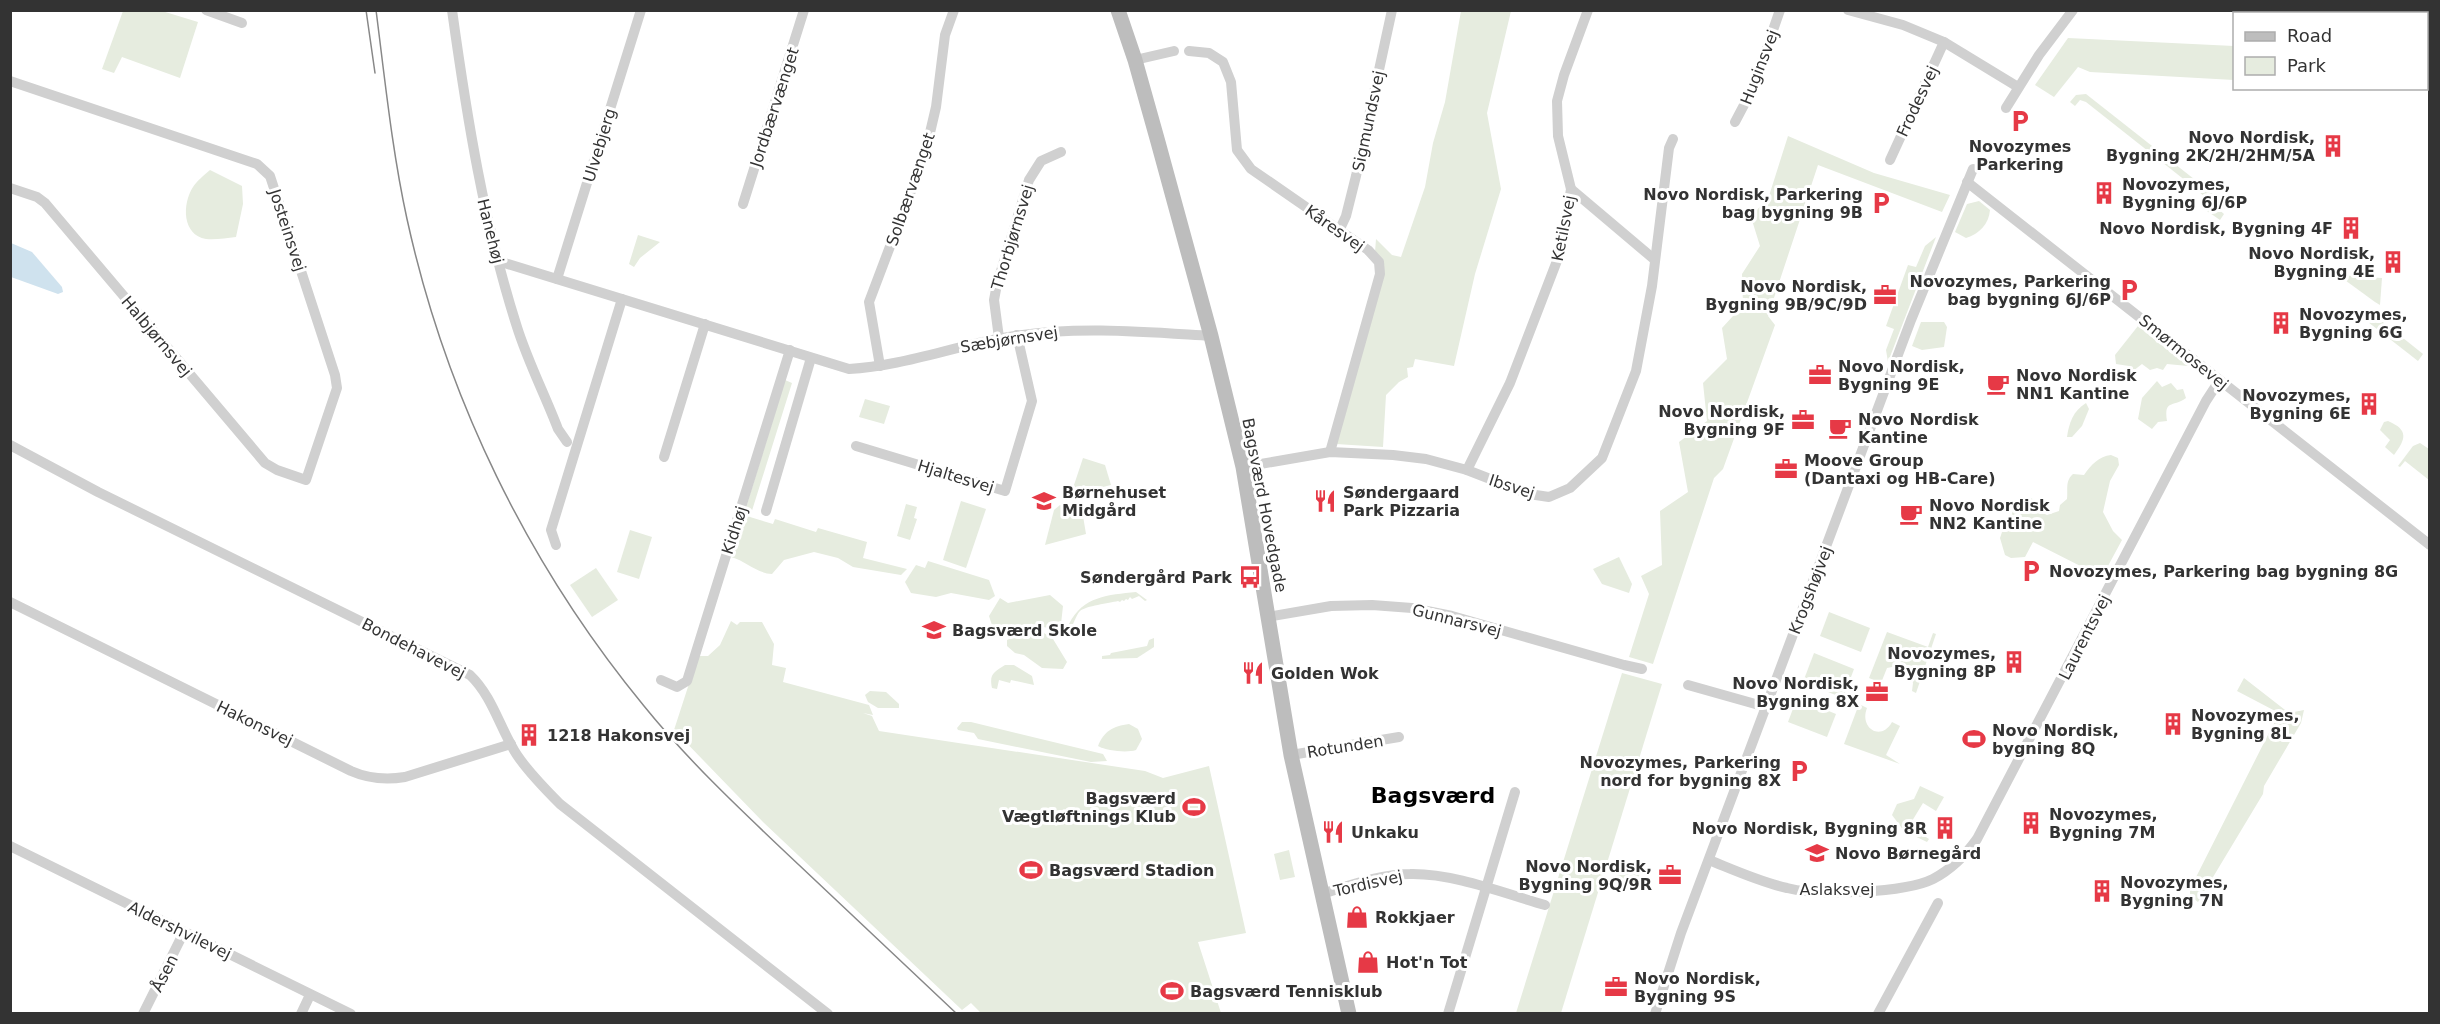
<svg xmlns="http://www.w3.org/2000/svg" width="2440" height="1024" viewBox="0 0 2440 1024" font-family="'DejaVu Sans',sans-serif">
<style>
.green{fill:#e6ecdf}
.water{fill:#cfe2ee}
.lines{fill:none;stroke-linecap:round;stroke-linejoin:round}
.street{stroke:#d0d0d0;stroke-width:10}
.secondary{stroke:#bdbdbd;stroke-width:15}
.tram{stroke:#888;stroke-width:1.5}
.labels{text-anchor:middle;stroke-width:6;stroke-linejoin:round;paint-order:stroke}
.street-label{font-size:16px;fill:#333;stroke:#fff}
.poi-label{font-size:16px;font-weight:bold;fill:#333;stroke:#fff;text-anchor:start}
.district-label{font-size:22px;font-weight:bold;fill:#000;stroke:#fff}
</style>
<rect width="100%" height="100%" fill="#fff"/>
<g class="green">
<path d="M123 11H162L198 22 180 78 122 57 114 73 102 69Z"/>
<path d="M1461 11H1511L1487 113 1501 189 1475 274 1454 366 1415 359 1413 367 1407 368 1408 377 1399 382 1386 395 1383 447 1336 444 1384 264 1375 252 1376 239 1392 255 1401 257 1425 187 1433 143 1445 102Z"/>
<path d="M2068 38 2234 46V80L2090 72 2078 67 2054 97 2035 85Z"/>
<path d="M2086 94 2227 205 2225 209 2220 205 2217 208 2224 214 2220 220 2207 211 2212 203 2191 185 2086 102 2080 100 2075 106 2070 102 2076 95Z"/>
<path d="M1788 136 1874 173 1950 195 1942 212 1818 165 1768 316 1775 325 1723 469 1714 478 1653 664 1629 657 1649 594 1641 576 1662 565 1660 511 1688 492 1679 442 1707 421 1703 383 1727 359 1722 328 1743 305 1742 274 1760 246 1751 217 1769 196Z"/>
<path d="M210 170 242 186 243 204 236 237C226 238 216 240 206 239 182 235 182 204 193 187 197 181 204 175 210 170Z"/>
<path d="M1979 201 1990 210C1989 224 1979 234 1966 238L1955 232 1967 204Z"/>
<path d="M638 235 660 242 640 258 634 267 629 264Z"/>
<path d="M1936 237 1888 362 1886 350 1894 329 1886 326 1908 265 1916 267 1925 246Z"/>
<path d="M2338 275 2382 278 2380 305 2375 302Z"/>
<path d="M2362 311 2372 319 2383 322 2423 354 2418 361 2359 315Z"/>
<path d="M1921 322H1944L1947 327 1944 347 1922 350 1912 346Z"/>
<path d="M2138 326 2188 366 2167 364 2163 370 2157 368 2150 370 2142 364 2133 371 2129 366 2116 364 2115 355Z"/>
<path d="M785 380 792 383 750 517 773 524 775 519 816 532 818 528 867 542 863 558 907 569 901 575 853 567 838 558 814 552 784 560 772 574C756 573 746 561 731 557Z"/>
<path d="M2157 381 2162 387 2171 383 2177 390 2183 389 2186 398C2172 408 2164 399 2167 421L2158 422 2152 429 2138 419 2142 398Z"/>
<path d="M865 399 890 406 884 424 859 417Z"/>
<path d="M2086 403 2089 409 2082 426 2072 437H2067C2069 423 2073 411 2086 403Z"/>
<path d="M2388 421C2409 430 2406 439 2394 455L2385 447 2390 440 2380 430 2384 422Z"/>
<path d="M2420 443 2429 449V480L2405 461 2400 467 2398 466 2413 446Z"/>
<path d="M2111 455 2118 458 2119 465 2110 481 2103 512 2113 531 2122 540 2102 577 2033 542 2025 557 2011 558 2005 555 2000 538 2002 532 2010 524 2013 509 2030 498 2038 501 2043 513 2047 515 2059 511 2060 505 2067 499C2068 489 2065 481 2073 474L2084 475C2091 465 2099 456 2111 455Z"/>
<path d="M1083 458 1105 465 1111 485 1079 493 1073 488Z"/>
<path d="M961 501 986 509 966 568 943 560Z"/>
<path d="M906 504 917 507 914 518 917 519 910 540 897 536Z"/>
<path d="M1060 505 1083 516 1086 534 1045 545 1054 510Z"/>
<path d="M630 530 652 537 639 579 617 572Z"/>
<path d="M1619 557 1632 584 1629 593 1602 584 1593 569Z"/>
<path d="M928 561 989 580 995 596 989 600 951 593 936 597 911 593 905 582 916 565 925 568Z"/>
<path d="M596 568 618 600 592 617 570 585Z"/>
<path d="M1136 592 1147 600 1145 601 1139 596 1132 599 1130 597 1128 600 1126 599 1124 601 1122 600 1120 602 1118 601C1109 603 1086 606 1080 611 1077 614 1075 620 1073 624H1069C1083 596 1108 595 1136 592Z"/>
<path d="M1050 595 1063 606 1061 624 1058 630 1029 624 998 633 993 628 989 616 1000 598 1008 603Z"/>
<path d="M1829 612 1870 628 1861 652 1820 636Z"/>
<path d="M731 621 737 625 740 622H762L774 644 772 665 786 668 783 682 869 705 873 715 863 713 872 716 879 731 1145 771 1163 778 1209 766 1246 933 1198 942 1221 1013 982 1014 971 1003 962 1010 763 822 674 730 698 656H708L720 645Z"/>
<path d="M1041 631 1053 639 1067 662 1063 669 1042 668 1024 655 1015 653 1007 646V640L1024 632Z"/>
<path d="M1887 632 1928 647 1933 633 1936 634 1916 693 1912 691 1913 683 1910 673 1897 666 1887 668 1881 683 1869 678Z"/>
<path d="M1154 638V647L1137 658 1102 659V656L1110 655 1111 653 1147 646 1149 640Z"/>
<path d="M1814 653 1854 669 1843 698 1803 682Z"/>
<path d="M1005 665H1014L1032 676 1034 685 1011 680 1010 683 999 680 997 689 992 688C989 674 994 672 1005 665Z"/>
<path d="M1622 673 1662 684 1561 1013H1516Z"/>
<path d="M2244 678 2289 713 2304 710 2301 723 2264 786 2263 794 2198 902 2190 896V889L2279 713 2237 691Z"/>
<path d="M870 691 886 692 899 704V708H878L868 702 865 695Z"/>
<path d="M1797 698 1836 714 1827 737 1788 722Z"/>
<path d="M1859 704 1867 708C1859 728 1881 742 1892 722L1900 726 1886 755 1900 764 1844 744Z"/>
<path d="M962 722H971L1103 754 1107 761 1091 762 978 739 974 733 958 730 957 728Z"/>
<path d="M1129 724 1138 729 1142 739 1136 750C1127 753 1107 751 1098 746 1104 731 1113 726 1129 724Z"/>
<path d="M1920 786 1944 797 1936 811 1923 803 1909 826 1929 839 1927 842 1904 831 1892 815 1897 804 1914 799Z"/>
<path d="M1289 850 1295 877 1280 880 1274 854Z"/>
<path d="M1619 860 1642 869 1636 883 1614 875Z"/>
</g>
<path class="water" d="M11 243 32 252 62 287 63 292 58 294 11 277Z"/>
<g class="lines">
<g class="street">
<path d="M206 10 242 23"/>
<path d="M452 10C467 118 484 224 517 327 528 362 545 395 558 429L567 442"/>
<path d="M1848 10 1903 25 1944 42 2018 87"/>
<path d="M1189 51 1209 53 1223 62 1231 82 1237 150 1251 169 1368 250 1379 262 1380 274 1330 452"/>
<path d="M1135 60 1174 51"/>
<path d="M10 81 257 164 270 176 335 375 337 388 306 480 277 470 265 463 45 203 37 197 10 188"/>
<path d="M2006 108 2039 55 2073 10"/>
<path d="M1735 122 1753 88 1780 10"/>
<path d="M1890 160 1944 42"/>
<path d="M1967 182 2430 545"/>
<path d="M1571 189 1655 260"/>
<path d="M743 204 804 10"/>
<path d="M1339 231 1346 216 1356 176 1392 10"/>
<path d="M498 261 849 369C905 366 959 344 1015 336 1080 326 1145 332 1211 336"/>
<path d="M557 279 641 10"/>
<path d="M999 338 994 300 997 284 1029 180 1041 161 1061 152"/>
<path d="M880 366 869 302 925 154 936 107 945 35 954 10"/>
<path d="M10 445 98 492 470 675C493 697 500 729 517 755 529 773 545 789 560 804L828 1014"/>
<path d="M856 446 1005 491 1032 401 1017 335"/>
<path d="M664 457 705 324"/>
<path d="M1243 467 1330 452 1393 455 1426 459 1467 470 1529 494 1549 497 1570 488 1602 458 1636 371 1652 286 1669 148 1673 139"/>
<path d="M1467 470 1510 383 1560 253 1571 189 1558 136 1557 101 1564 75 1588 10"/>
<path d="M766 511 811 358"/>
<path d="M556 545 551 530 622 299"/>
<path d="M10 602 351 771C369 779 386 780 405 777L511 744"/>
<path d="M1267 617 1331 606 1372 605 1412 608 1452 616 1624 665 1642 669"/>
<path d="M661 680 677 687 687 681 790 350"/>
<path d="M1688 685 1766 707"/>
<path d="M1291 755 1399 737"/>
<path d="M10 846 351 1014"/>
<path d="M1709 860C1734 870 1760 882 1787 888 1818 896 1905 893 1933 879 1952 869 1965 856 1977 839L2206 401 2219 381"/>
<path d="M1321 894C1349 886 1380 874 1410 874 1453 873 1503 893 1545 905"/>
<path d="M143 1014 184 932"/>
<path d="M301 1014 310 995"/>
<path d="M1448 1014 1515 792"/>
<path d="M1655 1014 1681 933 1911 320 1973 169"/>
<path d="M1878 1014 1938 903"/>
</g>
<path class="secondary" d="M1118 10 1135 60 1158 142 1211 336 1243 467 1291 755 1349 1014"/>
<g class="tram">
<path d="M366 10 375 73"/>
<path d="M376 10C385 80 392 150 407 219 446 397 528 565 644 706 691 764 745 814 799 865 852 915 904 964 957 1014"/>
</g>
</g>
<defs>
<g id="parking-bare" transform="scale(1.8)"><path d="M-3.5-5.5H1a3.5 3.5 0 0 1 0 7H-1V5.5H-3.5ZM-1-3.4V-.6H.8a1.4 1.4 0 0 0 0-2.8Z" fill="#e63946" stroke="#fff" stroke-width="2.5" paint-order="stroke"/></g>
<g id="building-bare" transform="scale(1.8)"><path d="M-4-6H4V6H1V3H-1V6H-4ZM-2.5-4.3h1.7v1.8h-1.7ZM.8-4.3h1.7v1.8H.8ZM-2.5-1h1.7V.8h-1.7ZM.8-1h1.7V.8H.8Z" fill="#e63946" stroke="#fff" stroke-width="2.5" paint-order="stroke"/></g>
<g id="office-bare" transform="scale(1.8)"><path d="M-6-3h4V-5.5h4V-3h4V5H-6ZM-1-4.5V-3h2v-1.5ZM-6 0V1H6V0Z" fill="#e63946" stroke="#fff" stroke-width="2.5" paint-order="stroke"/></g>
<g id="cafe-bare" transform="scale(1.8)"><path d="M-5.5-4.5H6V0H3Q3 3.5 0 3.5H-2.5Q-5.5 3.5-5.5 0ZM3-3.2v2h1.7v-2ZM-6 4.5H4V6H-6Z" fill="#e63946" stroke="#fff" stroke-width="2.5" paint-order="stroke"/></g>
<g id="school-bare" transform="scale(1.8)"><path d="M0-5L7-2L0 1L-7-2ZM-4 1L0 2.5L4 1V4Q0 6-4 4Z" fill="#e63946" stroke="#fff" stroke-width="2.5" paint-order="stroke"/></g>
<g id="restaurant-bare" transform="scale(1.8)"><path d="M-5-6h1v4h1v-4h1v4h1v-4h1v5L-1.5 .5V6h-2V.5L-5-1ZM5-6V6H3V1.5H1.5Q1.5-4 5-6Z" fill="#e63946" stroke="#fff" stroke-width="2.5" paint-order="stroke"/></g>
<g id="bus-bare" transform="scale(1.8)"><path d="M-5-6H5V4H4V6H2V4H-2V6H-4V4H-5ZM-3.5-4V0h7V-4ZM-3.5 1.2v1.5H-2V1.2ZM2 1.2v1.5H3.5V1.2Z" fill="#e63946" stroke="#fff" stroke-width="2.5" paint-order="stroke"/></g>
<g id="stadium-bare" transform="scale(1.8)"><path d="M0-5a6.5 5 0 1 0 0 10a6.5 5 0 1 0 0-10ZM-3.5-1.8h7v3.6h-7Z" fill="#e63946" stroke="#fff" stroke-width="2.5" paint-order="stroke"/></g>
<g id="shop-bare" transform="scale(1.8)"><path d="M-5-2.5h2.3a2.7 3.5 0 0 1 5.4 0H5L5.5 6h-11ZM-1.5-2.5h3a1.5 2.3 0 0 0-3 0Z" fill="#e63946" stroke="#fff" stroke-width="2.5" paint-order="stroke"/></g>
</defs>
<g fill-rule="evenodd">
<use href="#parking-bare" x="2020" y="121"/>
<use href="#building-bare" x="2333" y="146"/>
<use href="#building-bare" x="2104" y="193"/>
<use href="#parking-bare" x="1881" y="203"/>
<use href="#building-bare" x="2351" y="228"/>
<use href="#building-bare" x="2393" y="262"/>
<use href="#parking-bare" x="2129" y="290"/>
<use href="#office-bare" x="1885" y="295"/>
<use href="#building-bare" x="2281" y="323"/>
<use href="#office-bare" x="1820" y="375"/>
<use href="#cafe-bare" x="1998" y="384"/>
<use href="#building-bare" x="2369" y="404"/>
<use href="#office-bare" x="1803" y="420"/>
<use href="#cafe-bare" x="1840" y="428"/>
<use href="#office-bare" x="1786" y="469"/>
<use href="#school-bare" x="1044" y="501"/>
<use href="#restaurant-bare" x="1325" y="501"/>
<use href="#cafe-bare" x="1911" y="514"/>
<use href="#parking-bare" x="2031" y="571"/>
<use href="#bus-bare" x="1250" y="577"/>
<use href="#school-bare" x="934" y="630"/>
<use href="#building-bare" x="2014" y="662"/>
<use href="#restaurant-bare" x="1253" y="673"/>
<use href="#office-bare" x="1877" y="692"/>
<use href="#building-bare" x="2173" y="724"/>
<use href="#building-bare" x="529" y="735"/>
<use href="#stadium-bare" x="1974" y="739"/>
<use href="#parking-bare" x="1799" y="771"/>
<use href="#stadium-bare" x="1194" y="807"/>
<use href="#building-bare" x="2031" y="823"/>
<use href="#building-bare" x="1945" y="828"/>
<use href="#restaurant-bare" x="1333" y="832"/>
<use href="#school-bare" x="1817" y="853"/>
<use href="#stadium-bare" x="1031" y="870"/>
<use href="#office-bare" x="1670" y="875"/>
<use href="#building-bare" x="2102" y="891"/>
<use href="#shop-bare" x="1357" y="917"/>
<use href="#shop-bare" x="1368" y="962"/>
<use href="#office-bare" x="1616" y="987"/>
<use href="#stadium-bare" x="1172" y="991"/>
</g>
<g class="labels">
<g class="street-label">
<text transform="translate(1759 67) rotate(-69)" y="6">Huginsvej</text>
<text transform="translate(1917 101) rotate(-65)" y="6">Frodesvej</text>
<text transform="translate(774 107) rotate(-72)" y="6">Jordbærvænget</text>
<text transform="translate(1368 121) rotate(-78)" y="6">Sigmundsvej</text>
<text transform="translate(599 145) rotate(-73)" y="6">Ulvebjerg</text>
<text transform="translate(910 189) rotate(-71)" y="6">Solbærvænget</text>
<text transform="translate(1335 228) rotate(35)" y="6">Kåresvej</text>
<text transform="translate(1563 228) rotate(-79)" y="6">Ketilsvej</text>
<text transform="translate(288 230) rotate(72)" y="6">Josteinsvej</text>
<text transform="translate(491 231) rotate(76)" y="6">Hanehøj</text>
<text transform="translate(1012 237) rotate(-73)" y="6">Thorbjørnsvej</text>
<text transform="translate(157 336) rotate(50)" y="6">Halbjørnsvej</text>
<text transform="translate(1009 339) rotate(-9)" y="6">Sæbjørnsvej</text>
<text transform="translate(2184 352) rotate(39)" y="6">Smørmosevej</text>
<text transform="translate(956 476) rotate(17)" y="6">Hjaltesvej</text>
<text transform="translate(1512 486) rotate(18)" y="6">Ibsvej</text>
<text transform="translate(1265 505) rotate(79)" y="6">Bagsværd Hovedgade</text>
<text transform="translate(734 530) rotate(-72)" y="6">Kidhøj</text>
<text transform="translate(1810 590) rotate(-69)" y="6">Krogshøjvej</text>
<text transform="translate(1457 620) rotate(14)" y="6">Gunnarsvej</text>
<text transform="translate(2084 637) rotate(-63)" y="6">Laurentsvej</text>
<text transform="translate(414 648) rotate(27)" y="6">Bondehavevej</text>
<text transform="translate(255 723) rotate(26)" y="6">Hakonsvej</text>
<text transform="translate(1345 746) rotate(-9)" y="6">Rotunden</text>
<text transform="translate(1368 883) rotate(-13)" y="6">Tordisvej</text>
<text x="1837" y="895">Aslaksvej</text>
<text transform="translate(180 930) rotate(26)" y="6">Aldershvilevej</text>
<text transform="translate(164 973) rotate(-63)" y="6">Åsen</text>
</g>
<g class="poi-label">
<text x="2315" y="143" text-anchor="end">Novo Nordisk,<tspan x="2315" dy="18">Bygning 2K/2H/2HM/5A</tspan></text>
<text x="2020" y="152" text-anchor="middle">Novozymes<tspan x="2020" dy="18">Parkering</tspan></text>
<text x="2122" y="190">Novozymes,<tspan x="2122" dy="18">Bygning 6J/6P</tspan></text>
<text x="1863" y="200" text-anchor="end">Novo Nordisk, Parkering<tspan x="1863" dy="18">bag bygning 9B</tspan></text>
<text x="2333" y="234" text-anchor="end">Novo Nordisk, Bygning 4F</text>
<text x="2375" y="259" text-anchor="end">Novo Nordisk,<tspan x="2375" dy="18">Bygning 4E</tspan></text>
<text x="2111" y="287" text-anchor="end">Novozymes, Parkering<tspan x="2111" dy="18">bag bygning 6J/6P</tspan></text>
<text x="1867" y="292" text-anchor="end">Novo Nordisk,<tspan x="1867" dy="18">Bygning 9B/9C/9D</tspan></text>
<text x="2299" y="320">Novozymes,<tspan x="2299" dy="18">Bygning 6G</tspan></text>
<text x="1838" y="372">Novo Nordisk,<tspan x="1838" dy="18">Bygning 9E</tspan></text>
<text x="2016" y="381">Novo Nordisk<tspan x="2016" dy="18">NN1 Kantine</tspan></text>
<text x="2351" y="401" text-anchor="end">Novozymes,<tspan x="2351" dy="18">Bygning 6E</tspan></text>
<text x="1785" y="417" text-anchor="end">Novo Nordisk,<tspan x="1785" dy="18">Bygning 9F</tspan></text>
<text x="1858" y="425">Novo Nordisk<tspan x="1858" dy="18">Kantine</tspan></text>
<text x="1804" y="466">Moove Group<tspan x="1804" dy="18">(Dantaxi og HB-Care)</tspan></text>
<text x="1062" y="498">Børnehuset<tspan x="1062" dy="18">Midgård</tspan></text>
<text x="1343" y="498">Søndergaard<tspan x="1343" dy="18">Park Pizzaria</tspan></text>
<text x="1929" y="511">Novo Nordisk<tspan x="1929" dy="18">NN2 Kantine</tspan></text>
<text x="2049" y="577">Novozymes, Parkering bag bygning 8G</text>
<text x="1232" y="583" text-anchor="end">Søndergård Park</text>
<text x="952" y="636">Bagsværd Skole</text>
<text x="1996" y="659" text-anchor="end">Novozymes,<tspan x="1996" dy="18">Bygning 8P</tspan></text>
<text x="1271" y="679">Golden Wok</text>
<text x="1859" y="689" text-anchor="end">Novo Nordisk,<tspan x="1859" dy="18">Bygning 8X</tspan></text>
<text x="2191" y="721">Novozymes,<tspan x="2191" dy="18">Bygning 8L</tspan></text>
<text x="1992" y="736">Novo Nordisk,<tspan x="1992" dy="18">bygning 8Q</tspan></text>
<text x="547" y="741">1218 Hakonsvej</text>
<text x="1781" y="768" text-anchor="end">Novozymes, Parkering<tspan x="1781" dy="18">nord for bygning 8X</tspan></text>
<text x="1176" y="804" text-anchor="end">Bagsværd<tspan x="1176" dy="18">Vægtløftnings Klub</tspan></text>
<text x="2049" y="820">Novozymes,<tspan x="2049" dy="18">Bygning 7M</tspan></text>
<text x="1927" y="834" text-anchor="end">Novo Nordisk, Bygning 8R</text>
<text x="1351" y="838">Unkaku</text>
<text x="1835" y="859">Novo Børnegård</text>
<text x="1652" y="872" text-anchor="end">Novo Nordisk,<tspan x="1652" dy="18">Bygning 9Q/9R</tspan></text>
<text x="1049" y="876">Bagsværd Stadion</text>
<text x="2120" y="888">Novozymes,<tspan x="2120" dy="18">Bygning 7N</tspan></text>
<text x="1375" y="923">Rokkjaer</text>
<text x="1386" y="968">Hot'n Tot</text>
<text x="1634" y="984">Novo Nordisk,<tspan x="1634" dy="18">Bygning 9S</tspan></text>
<text x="1190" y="997">Bagsværd Tennisklub</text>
</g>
<g class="district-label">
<text x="1433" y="803">Bagsværd</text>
</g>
</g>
<rect width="2440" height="1024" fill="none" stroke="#333333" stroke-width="24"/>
<rect x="2233" y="12" width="195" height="78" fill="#ffffff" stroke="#adadad" stroke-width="1.5"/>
<rect x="2245" y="32" width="30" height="9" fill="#bdbdbd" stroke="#adadad" stroke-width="1.5"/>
<text x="2287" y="42" font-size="18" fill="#333333">Road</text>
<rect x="2245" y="57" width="30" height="18" fill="#e6ecdf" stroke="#adadad" stroke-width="1.5"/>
<text x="2287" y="72" font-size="18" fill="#333333">Park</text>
</svg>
